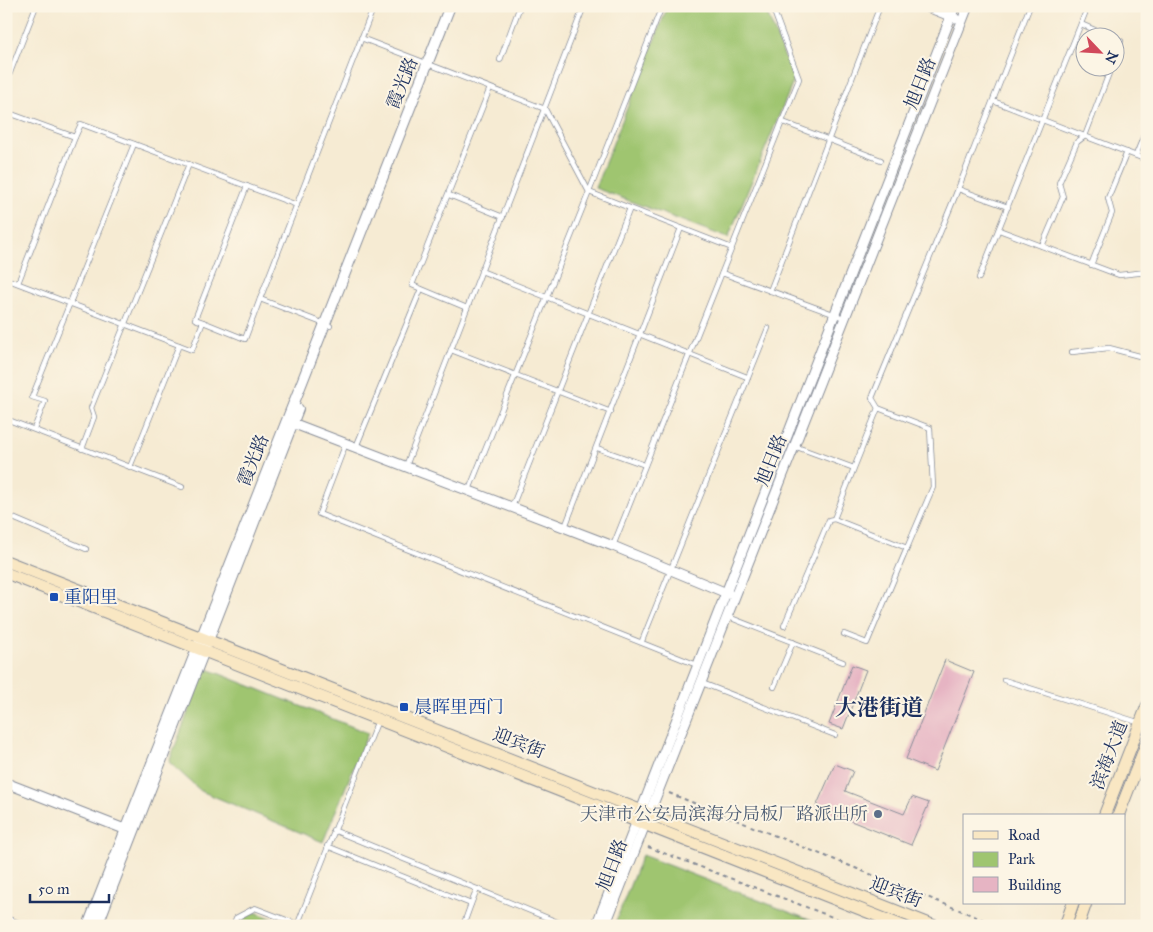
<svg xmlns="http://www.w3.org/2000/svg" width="1153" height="932" viewBox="0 0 1153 932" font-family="'IM FELL Great Primer','Noto Serif SC',serif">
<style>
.green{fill:#9fc570;stroke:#5d7a67}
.building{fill:#e6b4c3}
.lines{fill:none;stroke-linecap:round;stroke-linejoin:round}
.service-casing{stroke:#888d98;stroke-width:6}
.minor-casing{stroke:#888d98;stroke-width:11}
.tertiary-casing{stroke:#888d98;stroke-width:12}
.secondary-casing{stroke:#888d98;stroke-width:13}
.path{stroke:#888d98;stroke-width:2;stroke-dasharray:4 4;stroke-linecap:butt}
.service{stroke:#fff;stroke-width:4.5}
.minor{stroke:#fff;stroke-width:9}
.tertiary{stroke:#fff;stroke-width:10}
.secondary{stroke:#f9e7c3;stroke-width:11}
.transit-dot{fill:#1a4fb4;stroke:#fcf5e5;stroke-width:2}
.service-dot{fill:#5c6f8a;stroke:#fcf5e5;stroke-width:2}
.labels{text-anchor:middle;stroke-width:4;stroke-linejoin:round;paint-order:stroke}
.street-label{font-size:18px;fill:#1b2f5e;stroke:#fcf5e5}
.transit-label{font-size:18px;fill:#164399;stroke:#fcf5e5;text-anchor:start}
.service-label{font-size:18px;fill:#4e5e75;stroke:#fcf5e5;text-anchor:end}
.district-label{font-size:22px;font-weight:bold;fill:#1b2f5e;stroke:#fcf5e5}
</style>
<rect width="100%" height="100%" fill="#fcf5e5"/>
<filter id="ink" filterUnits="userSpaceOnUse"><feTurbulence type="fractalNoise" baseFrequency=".02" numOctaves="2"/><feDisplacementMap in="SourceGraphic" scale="10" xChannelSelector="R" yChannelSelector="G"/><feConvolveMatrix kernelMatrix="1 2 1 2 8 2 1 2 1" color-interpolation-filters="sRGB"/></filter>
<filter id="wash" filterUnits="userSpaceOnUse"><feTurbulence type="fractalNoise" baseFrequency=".0096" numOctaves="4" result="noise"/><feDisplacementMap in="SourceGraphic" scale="20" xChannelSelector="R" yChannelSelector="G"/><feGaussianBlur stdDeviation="1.12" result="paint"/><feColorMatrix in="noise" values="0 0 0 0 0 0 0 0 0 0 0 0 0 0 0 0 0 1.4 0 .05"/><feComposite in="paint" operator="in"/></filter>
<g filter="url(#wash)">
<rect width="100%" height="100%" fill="#f6ebd3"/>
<g class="green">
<path d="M668 6H764L794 80 728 238 595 188Z"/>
<path d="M205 668 368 733 323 842 201 791 169 762Z"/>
<path d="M642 855 825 926H614Z"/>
<path d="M255 912 291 926H238L239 922Z"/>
</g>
<g id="blocks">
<g class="building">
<path d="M945 660 974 672 935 771 906 759Z"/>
<path d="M852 665 866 670 843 729 829 724Z"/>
<path d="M835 764 853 771 845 791 904 814 912 797 929 803 911 845 816 807Z"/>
</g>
</g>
</g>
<g filter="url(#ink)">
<use href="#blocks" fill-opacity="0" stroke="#888d98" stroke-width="1"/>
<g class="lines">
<g class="service-casing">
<g id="service">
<path d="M662 6 589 192 732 248"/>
<path d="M1081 24 1113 38"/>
<path d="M361 38 545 109 589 192 469 490"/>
<path d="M1116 39 1121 41 1116 55"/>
<path d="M500 60 520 6"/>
<path d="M6 83 36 6"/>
<path d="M993 101 1147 160"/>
<path d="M6 112 75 137 81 124 297 205"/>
<path d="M783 122 881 160"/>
<path d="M1136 155 1147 128"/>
<path d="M449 195 503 217"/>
<path d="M1008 207 958 189 1030 6"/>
<path d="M999 230 1119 275 1147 272"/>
<path d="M1042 246 1063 197 1059 183 1077 142 1085 136 1111 68"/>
<path d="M1091 265 1112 213 1108 198 1127 152"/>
<path d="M481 271 747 377"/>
<path d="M722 273 844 318"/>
<path d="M979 278 1088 6"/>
<path d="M6 279 192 350 203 322 245 339 260 299"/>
<path d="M18 283 75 137"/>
<path d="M770 291 880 6"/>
<path d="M467 308 412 285 490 88"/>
<path d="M203 322 195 319 247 186"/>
<path d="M330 326 260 299 374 6"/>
<path d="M451 350 611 412"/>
<path d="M1072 352 1109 348 1147 358"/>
<path d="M878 408 872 398 958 189"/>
<path d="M6 419 182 487"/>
<path d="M34 429 45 401 32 397 134 144"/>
<path d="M346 443 319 514 697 665"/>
<path d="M794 446 854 468 834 519 907 548 933 487 930 428 878 408 854 468"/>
<path d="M356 447 421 289"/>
<path d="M597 448 645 465"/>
<path d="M82 449 94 417 91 408 189 164"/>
<path d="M406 466 584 6"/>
<path d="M130 467 179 345"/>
<path d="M512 507 630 208"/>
<path d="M6 515 86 549"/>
<path d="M565 527 681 228"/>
<path d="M613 546 799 79 772 6"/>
<path d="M726 616 843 662"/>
<path d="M784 626 829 520 834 519"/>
<path d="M844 634 867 643 907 548"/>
<path d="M642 641 768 328"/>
<path d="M1004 680 1147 725"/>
<path d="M702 683 835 735"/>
<path d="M774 687 793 642"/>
<path d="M327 846 471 904 477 889 333 830"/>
<path d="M477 889 567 926"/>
<path d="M6 918 27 926"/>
<path d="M233 926 236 918 255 908 297 924"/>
<path d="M297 926 378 720"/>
<path d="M338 926H341"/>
<path d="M463 926 471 904"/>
</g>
</g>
<g class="minor-casing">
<g id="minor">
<path d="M925 6 955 18"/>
<path d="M287 421 613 546 729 594"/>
<path d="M6 783 132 832"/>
<path d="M596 926 955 6"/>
<path d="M605 926 968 6"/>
</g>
</g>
<g class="tertiary-casing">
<g id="tertiary">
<path d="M88 926 450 6"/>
<path d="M97 926 298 409"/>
</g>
</g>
<g class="secondary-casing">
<g id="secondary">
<path d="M6 561 935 926"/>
<path d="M6 573 903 926"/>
<path d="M1104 816 1147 706"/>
<path d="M1118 816 1147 742"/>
<path d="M1065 926 1073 903"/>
<path d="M1078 926 1086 903"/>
</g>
</g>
<g class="path">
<path d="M669 793 999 926"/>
<path d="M648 847 856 926"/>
</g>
<use href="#service" class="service"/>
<use href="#minor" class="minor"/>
<use href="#tertiary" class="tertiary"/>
<use href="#secondary" class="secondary"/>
</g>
</g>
<g class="transit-dot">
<rect x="49" y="592" width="10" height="10" rx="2.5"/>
<rect x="399" y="702" width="10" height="10" rx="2.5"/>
</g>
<circle class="service-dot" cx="878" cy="814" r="5"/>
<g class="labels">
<g class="street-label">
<text transform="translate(402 83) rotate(-68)" y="6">霞光路</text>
<text transform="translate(920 83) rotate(-68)" y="6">旭日路</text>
<text transform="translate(253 460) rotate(-68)" y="6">霞光路</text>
<text transform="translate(771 460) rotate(-68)" y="6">旭日路</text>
<text transform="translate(519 743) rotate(21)" y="6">迎宾街</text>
<text transform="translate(1109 755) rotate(-69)" y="6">滨海大道</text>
<text transform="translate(612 865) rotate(-69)" y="6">旭日路</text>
<text transform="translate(896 892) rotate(21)" y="6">迎宾街</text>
</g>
<g class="transit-label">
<text x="64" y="603">重阳里</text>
<text x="414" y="713">晨晖里西门</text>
</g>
<g class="service-label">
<text x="868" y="820">天津市公安局滨海分局板厂路派出所</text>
</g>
<g class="district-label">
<text x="879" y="715">大港街道</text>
</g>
</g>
<rect width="1153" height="932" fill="none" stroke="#fcf5e5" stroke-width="25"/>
<rect x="963" y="814" width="162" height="90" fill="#fcf5e5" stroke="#a2a6af"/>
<rect x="973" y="831" width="25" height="8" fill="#f9e7c3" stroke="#a2a6af"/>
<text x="1008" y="840" font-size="15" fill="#1b2f5e">Road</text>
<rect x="973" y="852" width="25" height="15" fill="#9fc570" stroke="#a2a6af"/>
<text x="1008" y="864" font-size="15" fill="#1b2f5e">Park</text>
<rect x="973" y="877" width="25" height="15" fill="#e6b4c3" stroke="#a2a6af"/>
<text x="1008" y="890" font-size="15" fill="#1b2f5e">Building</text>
<g transform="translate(1100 52) rotate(115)"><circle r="24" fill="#fcf5e5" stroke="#a2a6af"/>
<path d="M0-4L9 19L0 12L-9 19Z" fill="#d1495b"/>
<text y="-8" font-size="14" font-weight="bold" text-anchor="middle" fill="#1b2f5e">N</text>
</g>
<path d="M30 894v8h79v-8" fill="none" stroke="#1b2f5e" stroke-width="2.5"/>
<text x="38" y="894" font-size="15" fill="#1b2f5e" stroke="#fcf5e5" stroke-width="4" paint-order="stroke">50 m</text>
</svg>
